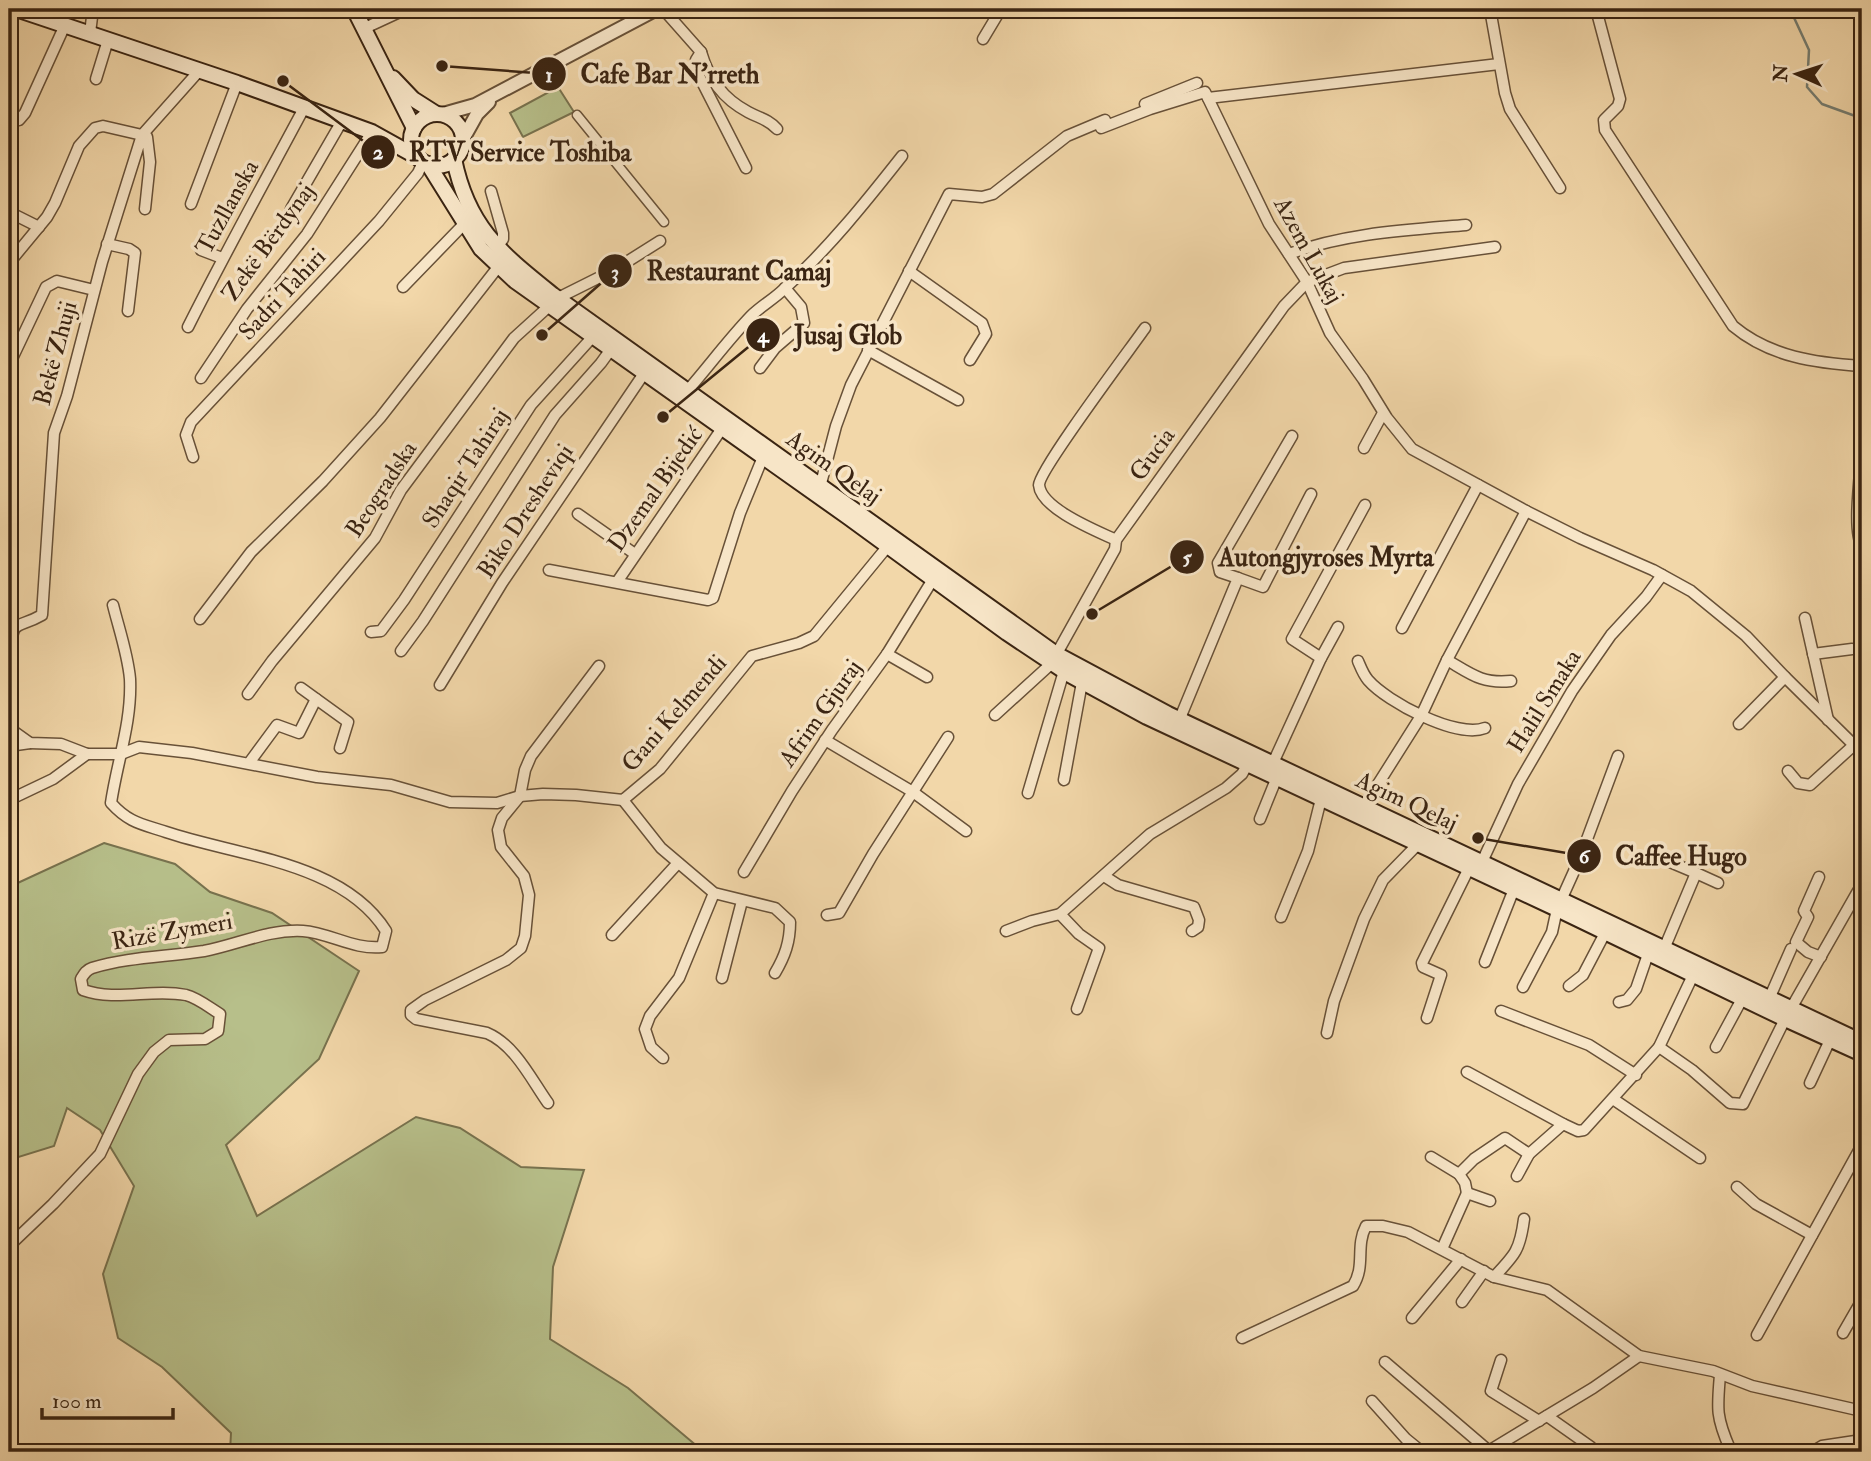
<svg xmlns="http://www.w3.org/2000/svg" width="1871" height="1461" viewBox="0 0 1871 1461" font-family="'IM FELL Double Pica',serif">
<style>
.green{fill:#b7bf8a;stroke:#78724e;stroke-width:2}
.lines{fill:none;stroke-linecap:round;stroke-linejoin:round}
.stream{stroke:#757d71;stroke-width:2.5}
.pedestrian-casing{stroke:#685138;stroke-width:11}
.minor-casing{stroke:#685138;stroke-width:13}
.tertiary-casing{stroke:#685138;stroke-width:16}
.secondary-casing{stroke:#3a2412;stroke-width:18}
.pedestrian{stroke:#f7e5c7;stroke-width:8}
.minor{stroke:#f7e5c7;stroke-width:10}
.tertiary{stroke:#f7e5c7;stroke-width:12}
.secondary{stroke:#f7e5c7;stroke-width:14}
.labels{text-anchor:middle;stroke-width:7;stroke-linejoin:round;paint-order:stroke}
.street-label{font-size:24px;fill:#3a2412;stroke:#f7e5c7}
.leader{fill:none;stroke:#3a2412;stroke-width:2.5}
.callout-dot{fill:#3a2412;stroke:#f7e5c7;stroke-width:2.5}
.mark-label{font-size:21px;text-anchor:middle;font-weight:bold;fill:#fff}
.callout-label{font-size:26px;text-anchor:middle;font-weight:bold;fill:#3a2412;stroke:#f7e5c7;stroke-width:7;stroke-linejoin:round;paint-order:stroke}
</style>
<rect width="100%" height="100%" fill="#f2d7a9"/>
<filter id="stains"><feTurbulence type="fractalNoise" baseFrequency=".00286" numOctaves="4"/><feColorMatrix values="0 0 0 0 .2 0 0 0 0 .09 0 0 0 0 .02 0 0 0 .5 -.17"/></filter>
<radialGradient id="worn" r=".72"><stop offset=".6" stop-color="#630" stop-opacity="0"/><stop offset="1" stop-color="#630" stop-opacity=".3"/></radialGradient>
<g class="green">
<path d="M558 87 574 112 523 137 510 113Z"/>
<path d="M104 843 175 864 210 892 272 913 359 971 319 1059 226 1145 257 1216 416 1117 460 1128 521 1167 584 1170 553 1267 550 1339 628 1388 704 1452H230L231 1433 162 1367 118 1338 103 1274 134 1186 100 1130 67 1108 54 1146 9 1160V887Z"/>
</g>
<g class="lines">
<path class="stream" d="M1790 9 1809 50 1807 87 1822 104 1858 117 1862 125"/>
<g class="pedestrian-casing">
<path id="pedestrian" d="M577 115 664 222"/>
</g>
<g class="minor-casing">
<g id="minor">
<path d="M663 9 701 52 696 60V70L746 168"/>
<path d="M1490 9 1505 93 1510 109 1560 188"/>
<path d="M1596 9 1620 99 1618 106 1604 120 1605 130 1733 326C1770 357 1816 363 1862 366"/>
<path d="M365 28 406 9"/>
<path d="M90 33 93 9"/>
<path d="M983 39 1001 9"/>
<path d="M701 52C709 79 722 98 748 112 759 118 768 119 777 129"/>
<path d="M96 79 108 40"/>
<path d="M1208 98 1499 64"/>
<path d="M1145 104 1197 83"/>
<path d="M9 122 19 120 25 113 65 25"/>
<path d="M1101 128 1150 109 1205 92 1269 224 1307 282 1330 333 1363 379 1387 418 1412 449 1526 511 1580 538 1653 570 1691 591 1746 636 1785 677 1862 753"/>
<path d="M491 191 503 233V239L497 247"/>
<path d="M191 204 237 83"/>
<path d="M291 209 342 121"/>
<path d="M9 212 39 227"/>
<path d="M107 244 129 249 135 253 128 311"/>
<path d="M201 250 222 258"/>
<path d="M1289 254C1345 233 1407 230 1466 225"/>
<path d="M9 263 47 217 55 203 79 146 95 128 103 126 142 135 199 71"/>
<path d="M909 271 982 323 986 334 970 360"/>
<path d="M403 287 464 224"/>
<path d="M188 327C225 253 265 181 304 108"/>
<path d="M868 350 958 400"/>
<path d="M9 365 46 287 57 281 94 290"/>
<path d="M760 368 775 348 804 323 801 307 785 288"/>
<path d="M201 378 247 309 307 234 372 132"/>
<path d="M688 390C709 366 728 340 751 316 761 306 774 299 784 289 828 249 865 203 902 156"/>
<path d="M1364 448 1383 413"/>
<path d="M1862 449C1861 470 1852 531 1862 546"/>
<path d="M193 457 186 435 191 422 379 221 418 173 423 162"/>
<path d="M819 491 836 426 851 385 949 194 982 197 993 194 1067 136 1105 120"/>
<path d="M578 514 635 554"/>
<path d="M1116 540C1097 531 1041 509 1039 485 1039 470 1131 348 1145 328"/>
<path d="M549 570 708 600 713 598 740 513 763 457"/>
<path d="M1238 578 1263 587 1311 494"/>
<path d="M617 582 725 424"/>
<path d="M1805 618 1828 720"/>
<path d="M200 619 251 552 323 481 380 418 502 262"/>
<path d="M1402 628 1478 485"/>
<path d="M371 632 381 631 404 600 531 405 597 332"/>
<path d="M401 651 423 621 555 415 601 363 614 345"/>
<path d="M11 653C12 617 16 630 42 615L54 433 67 396 102 262 142 135 147 137 150 162 145 209"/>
<path d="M887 654 927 677"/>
<path d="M1813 654 1852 649"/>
<path d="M1321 658 1292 639 1365 505"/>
<path d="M1447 660C1471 674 1482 684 1511 681"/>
<path d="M1358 661C1361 668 1363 674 1368 680 1387 702 1457 739 1485 728"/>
<path d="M440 685 502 583 647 369"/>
<path d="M301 688 348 722 340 748"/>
<path d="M248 694 272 661 375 538 401 490 514 338 558 298 614 270 660 241"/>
<path d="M995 715 1051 664 1115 549 1116 540 1284 306 1307 282 1344 268 1495 247"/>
<path d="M1178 723 1238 578 1220 572 1218 563 1292 436"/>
<path d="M1739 724 1785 677"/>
<path d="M9 728 30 743 61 744 87 754H121L139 747 192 753 317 777 391 785 450 802 497 803 520 796 543 794 576 795 623 800 660 769 752 656 799 643 814 636 892 541"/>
<path d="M825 740 913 792 966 831"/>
<path d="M9 746 30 743"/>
<path d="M249 763 277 725 299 733 316 699"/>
<path d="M1273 763 1321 658 1338 627"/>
<path d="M1788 771 1798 783 1810 785 1854 745"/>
<path d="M1064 780 1083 677"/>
<path d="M1028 793 1064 671"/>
<path d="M9 800 53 779 87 754"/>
<path d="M623 800 661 848 714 893 775 908 790 922C790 942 785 956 775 973"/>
<path d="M1361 811 1421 716 1447 660 1526 511"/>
<path d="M1260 819 1277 777"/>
<path d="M1658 857 1696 873"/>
<path d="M1482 862 1518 784 1572 691 1611 635 1646 597 1662 575"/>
<path d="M744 872 792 791 832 730 887 654 935 576"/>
<path d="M1104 876 1118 885 1194 907 1199 920 1198 927 1192 931"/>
<path d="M1819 877 1804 911 1808 917 1796 942 1808 952 1821 957"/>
<path d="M1060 914 1079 934 1099 948 1077 1009"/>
<path d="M827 915 839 913 873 854 948 737"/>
<path d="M1281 917 1308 851 1322 795"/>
<path d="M1006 931 1032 921 1060 914 1150 834 1226 788 1242 774 1250 760"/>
<path d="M612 935 678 863"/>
<path d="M1664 949 1696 873 1718 883"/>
<path d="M1485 962 1514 889"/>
<path d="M722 978 742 901"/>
<path d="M1569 986 1583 975 1605 933"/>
<path d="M1523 987 1552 932 1557 909 1580 858 1618 756"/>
<path d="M1769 999 1791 949"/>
<path d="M1619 1002 1627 1000 1636 989 1648 954"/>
<path d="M1501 1011 1589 1045 1636 1075"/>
<path d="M1427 1018 1441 975 1423 967 1422 963 1472 862"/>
<path d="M1327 1033 1334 1001 1364 919 1383 880 1420 842"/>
<path d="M1659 1047 1692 1070 1730 1103 1743 1104 1785 1019 1858 891"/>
<path d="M1716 1047 1742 999"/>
<path d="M663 1058 651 1047 645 1029 650 1016 679 978 714 893"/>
<path d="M1467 1072 1563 1124 1578 1131 1584 1130 1659 1047 1695 971"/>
<path d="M1810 1083 1830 1040"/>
<path d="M1613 1099 1700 1158"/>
<path d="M548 1103C531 1079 515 1045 487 1033L416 1019 411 1015V1010L425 1000 506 960 521 948 525 936 529 895 524 876 501 847 498 830 502 818 520 796 525 770 531 756 599 666"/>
<path d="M1431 1157 1459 1174"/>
<path d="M1517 1176 1529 1154 1563 1124"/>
<path d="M1737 1187 1756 1204 1812 1235"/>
<path d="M1467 1193 1465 1183 1459 1174 1474 1159 1505 1138 1529 1154"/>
<path d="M1467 1193 1490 1201"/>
<path d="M9 1246 53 1204 100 1154 138 1074 154 1052 169 1040 205 1039 218 1031 220 1014C210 1008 198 998 186 995 152 988 117 1002 83 990L81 979C84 974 86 970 92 968 128 957 166 957 204 951 237 945 268 929 303 931 330 933 354 950 382 947L386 931C343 862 237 856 166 832 142 824 129 823 111 803 117 762 132 722 130 679 128 655 119 629 113 605"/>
<path d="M1442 1249 1467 1193"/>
<path d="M1494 1277C1515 1255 1520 1250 1524 1219"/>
<path d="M1462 1302 1484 1271"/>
<path d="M1412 1318 1461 1259"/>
<path d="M1843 1333 1862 1300"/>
<path d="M1757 1335 1862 1145"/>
<path d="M1242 1338 1353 1286C1366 1265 1355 1247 1366 1226H1383L1408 1232 1494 1277 1547 1290 1639 1356 1713 1371 1752 1386 1862 1411"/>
<path d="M1501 1360 1491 1391 1539 1421"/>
<path d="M1385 1362 1489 1451"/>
<path d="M1720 1375C1717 1409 1716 1417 1730 1449"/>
<path d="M1372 1401 1406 1439 1422 1452"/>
<path d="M1547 1416 1591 1447"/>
<path d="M1487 1452 1593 1388 1639 1356"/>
<path d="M1812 1452 1822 1446 1862 1440"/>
</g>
</g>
<g class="tertiary-casing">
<g id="tertiary">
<path d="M443 114 475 105 657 9"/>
<path d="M463 139 477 114 489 102"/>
</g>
</g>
<g class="secondary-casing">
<g id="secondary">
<path d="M16 9 237 83 372 132 417 157"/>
<path d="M354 9 414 128"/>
<path d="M393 78 413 99 435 113"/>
<circle cx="437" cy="140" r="26"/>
<path d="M454 159C468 228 501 253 553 295L1056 654 1168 714 1862 1042"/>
<path d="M428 164 481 249 515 281 848 517 1007 633 1070 675 1147 717 1557 909 1785 1019 1862 1054"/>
</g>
</g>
<use href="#pedestrian" class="pedestrian"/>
<use href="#minor" class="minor"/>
<use href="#tertiary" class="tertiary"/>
<use href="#secondary" class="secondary"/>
</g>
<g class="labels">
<g class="street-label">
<text transform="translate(227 207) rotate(-61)" y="8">Tuzllanska</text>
<text transform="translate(268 242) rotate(-54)" y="8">Zekë Bërdynaj</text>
<text transform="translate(1309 250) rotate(61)" y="8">Azem Lukaj</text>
<text transform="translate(282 294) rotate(-47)" y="8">Sadri Tahiri</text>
<text transform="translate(55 353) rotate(-75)" y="8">Bekë Zhuji</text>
<text transform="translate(1152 454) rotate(-54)" y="8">Gucia</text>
<text transform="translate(834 467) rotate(35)" y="8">Agim Qelaj</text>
<text transform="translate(465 468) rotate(-57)" y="8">Shaqir Tahiraj</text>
<text transform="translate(381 489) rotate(-57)" y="8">Beogradska</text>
<text transform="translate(655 489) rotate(-55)" y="8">Dzemal Bijedić</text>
<text transform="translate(525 511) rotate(-57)" y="8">Biko Dresheviqi</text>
<text transform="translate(1544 701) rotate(-58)" y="8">Halil Smaka</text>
<text transform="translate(674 713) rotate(-49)" y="8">Gani Kelmendi</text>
<text transform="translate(820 713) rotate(-55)" y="8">Afrim Gjuraj</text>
<text transform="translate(1407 801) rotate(25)" y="8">Agim Qelaj</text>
<text transform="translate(172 931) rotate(-10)" y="8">Rizë Zymeri</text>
</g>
</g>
<path class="leader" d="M442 66L549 74M283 81L378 152M542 335L615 271M663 417L763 335M1092 614L1187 557M1478 838L1584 856"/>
<g class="callout-dot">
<circle cx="442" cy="66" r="7"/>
<circle cx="283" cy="81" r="7"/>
<circle cx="542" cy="335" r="7"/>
<circle cx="663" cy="417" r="7"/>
<circle cx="1092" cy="614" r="7"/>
<circle cx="1478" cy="838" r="7"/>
<circle cx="549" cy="74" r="18"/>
<circle cx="378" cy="152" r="18"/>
<circle cx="615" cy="271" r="18"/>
<circle cx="763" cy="335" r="18"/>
<circle cx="1187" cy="557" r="18"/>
<circle cx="1584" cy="856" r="18"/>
</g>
<g class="mark-label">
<text x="549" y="82">1</text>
<text x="378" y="159">2</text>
<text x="615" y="279">3</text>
<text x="763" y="342">4</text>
<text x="1187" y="564">5</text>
<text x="1584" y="863">6</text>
</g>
<g class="callout-label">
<text x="670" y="83">Cafe Bar N’rreth</text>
<text x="520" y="161">RTV Service Toshiba</text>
<text x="739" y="280">Restaurant Camaj</text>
<text x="848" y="344">Jusaj Glob</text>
<text x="1326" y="566">Autongjyroses Myrta</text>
<text x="1681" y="865">Caffee Hugo</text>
</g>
<rect width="1871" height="1461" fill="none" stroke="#f2d7a9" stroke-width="35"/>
<rect x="10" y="10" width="1850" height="1440" fill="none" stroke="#3a2412" stroke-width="3.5"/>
<rect x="18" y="18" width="1836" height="1426" fill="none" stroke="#3a2412" stroke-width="2"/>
<g transform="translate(1797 74) rotate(273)" stroke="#f7e5c7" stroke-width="5" paint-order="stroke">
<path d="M0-5L12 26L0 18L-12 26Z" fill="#3a2412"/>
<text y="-10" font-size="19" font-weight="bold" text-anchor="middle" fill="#3a2412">N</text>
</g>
<path d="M42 1408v10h131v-10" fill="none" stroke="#3a2412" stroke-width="3.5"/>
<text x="52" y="1408" font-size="21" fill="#3a2412" stroke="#f7e5c7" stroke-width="5" paint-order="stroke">100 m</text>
<rect width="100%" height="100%" filter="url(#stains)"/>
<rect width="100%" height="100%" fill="url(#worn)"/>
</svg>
